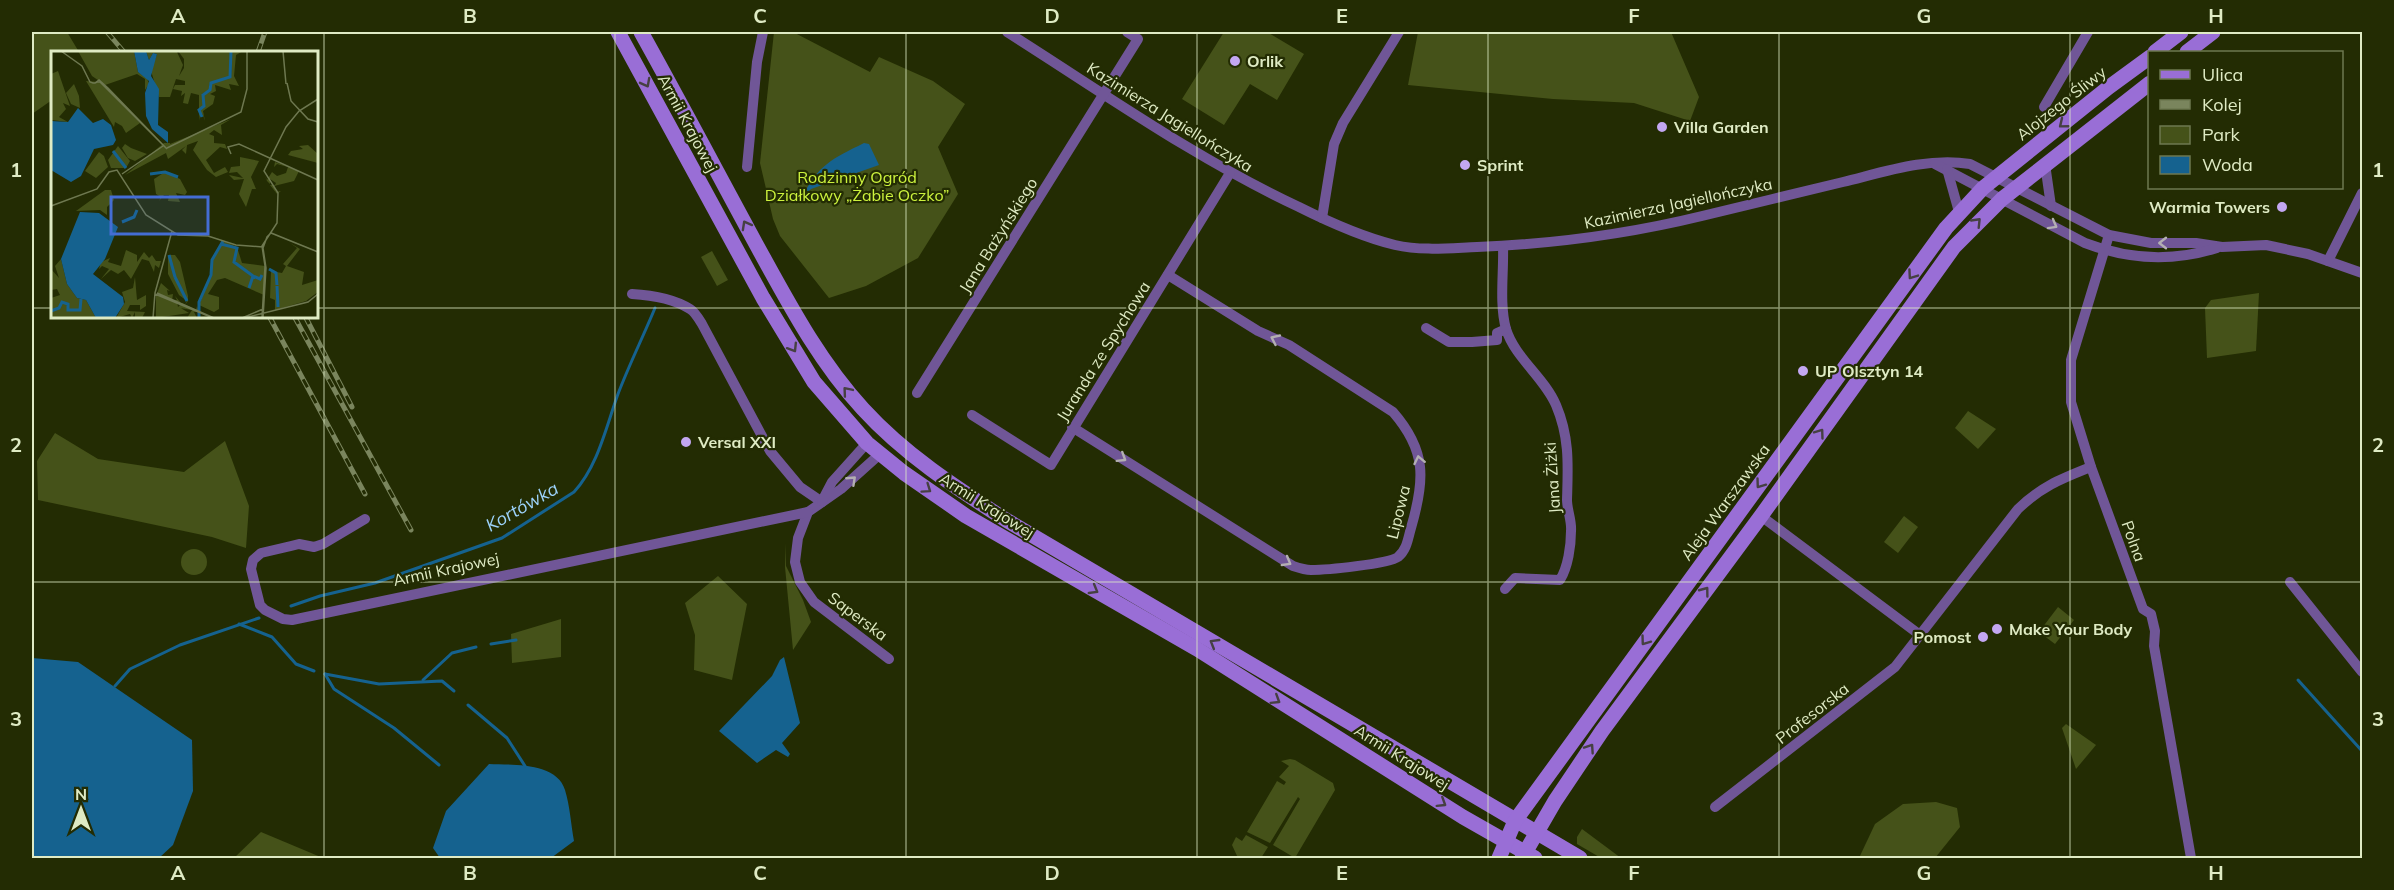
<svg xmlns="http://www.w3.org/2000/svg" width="2394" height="890" viewBox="0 0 2394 890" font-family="Mulish,sans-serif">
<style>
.green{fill:#455219}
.water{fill:#15628f}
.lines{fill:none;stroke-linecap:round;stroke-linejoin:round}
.stream{stroke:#15628f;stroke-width:3}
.street{stroke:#705697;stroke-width:10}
.secondary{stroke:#996ed6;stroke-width:15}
.rail-casing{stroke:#7a855d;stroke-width:5}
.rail{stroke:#232c03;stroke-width:3;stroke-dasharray:9;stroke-linecap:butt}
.oneway{stroke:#464042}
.oneway2{stroke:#b3afb2}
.grid{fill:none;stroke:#dfebc4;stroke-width:1.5;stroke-opacity:0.55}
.poi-dot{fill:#c3a7f2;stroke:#232c03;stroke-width:2}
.labels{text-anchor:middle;stroke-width:4.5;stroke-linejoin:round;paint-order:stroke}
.poi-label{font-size:16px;font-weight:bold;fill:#dfebc4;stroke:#232c03;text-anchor:start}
.street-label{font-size:16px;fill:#dfebc4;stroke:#232c03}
.park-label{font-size:16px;fill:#cdf33e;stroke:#232c03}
.water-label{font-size:18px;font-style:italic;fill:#9cd2fa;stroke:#232c03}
.inset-river{fill:none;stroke:#15628f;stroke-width:3}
.inset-road{fill:none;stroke:#6e7850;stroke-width:1.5}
.view{fill:#446dd4;fill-opacity:0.15;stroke:#446dd4;stroke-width:3}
.inset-edge{fill:none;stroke:#dfebc4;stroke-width:3}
.neatline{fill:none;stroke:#dfebc4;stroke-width:2}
.grid-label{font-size:20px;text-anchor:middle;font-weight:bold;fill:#dfebc4}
</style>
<rect width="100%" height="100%" fill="#232c03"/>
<g class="green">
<path d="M32 32H67L79 52H52V100L32 114Z"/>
<path d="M774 32H793L870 72 879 57 933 81 965 104 938 147 958 194 918 258 866 286 829 298 780 236 773 219 760 163Z"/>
<path d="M1224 32H1267L1304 54 1277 100 1250 84 1224 125 1182 99Z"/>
<path d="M1418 32H1671L1699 97 1690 121 1634 103 1553 99 1408 85Z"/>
<path d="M712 251 728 280 717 286 701 257Z"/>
<path d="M2259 293 2256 351 2207 358 2205 308 2211 300Z"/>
<path d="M1968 411 1996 429 1978 449 1955 428Z"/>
<path d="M55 433 98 459 184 472 225 441 249 506 246 548 212 537 38 500 37 461Z"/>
<path d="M1904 516 1918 527 1898 553 1884 542Z"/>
<path d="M786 543V566L803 600 811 622 793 650 785 567Z"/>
<circle cx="194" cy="562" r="13"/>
<path d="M718 576 747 604 732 680 694 670 695 635 685 603Z"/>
<path d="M2058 607 2074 620 2055 644 2039 632Z"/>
<path d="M561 619V657L512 663 511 634Z"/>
<path d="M2066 724 2096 745 2076 769 2062 728Z"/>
<path d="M1290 759 1295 760 1333 783 1335 790 1295 858 1273 845 1300 799 1298 797 1270 843 1247 832 1277 781 1284 785 1286 782 1279 777 1289 766 1281 761Z"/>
<path d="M1936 802 1957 808 1960 827 1935 858H1859L1875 824 1903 804Z"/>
<path d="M1582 829 1621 858H1601L1577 844V837Z"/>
<path d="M261 832 323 858H234Z"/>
<path d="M1246 835 1268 847 1261 858H1238L1232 845 1236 837 1242 841Z"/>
</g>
<g class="water">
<path d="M864 143 869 144 879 165 811 189 801 200C817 165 832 159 864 143Z"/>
<path d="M784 657 800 723 782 743 790 754 788 757 776 750 757 763 719 731 772 676 780 660Z"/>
<path d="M32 658 78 662 192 740 193 791 173 845 159 858H32Z"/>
<path d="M489 764C511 765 557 762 565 790 570 806 571 825 574 841L551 858H440L433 848 446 811Z"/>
</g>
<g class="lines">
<g class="stream">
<path d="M291 606 320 596 375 583 502 538 574 492C598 466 606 427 618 394 629 365 643 337 655 308"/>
<path d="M239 624 272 637 296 664 314 671"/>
<path d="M491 644 516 640"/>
<path d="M325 674 334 689 394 728 439 765"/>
<path d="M325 674 379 684 442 681 454 691"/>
<path d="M423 680 452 653 476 647"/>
<path d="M2298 680 2362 751"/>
<path d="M115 686 130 669 180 645 259 618"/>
<path d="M468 705 507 738 525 766"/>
</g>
<g class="street">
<path d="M1007 32C1102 92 1196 159 1299 207 1329 222 1362 237 1395 245 1422 251 1450 248 1477 247 1554 244 1628 234 1702 216 1749 205 1796 193 1843 182 1884 172 1928 157 1970 164L2109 235 2151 243H2196L2222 247 2266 245 2308 254 2362 273"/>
<path d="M2044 107 2088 32"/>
<path d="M1935 164 2085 243C2129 260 2172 262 2217 248"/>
<path d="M2045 164 2051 206"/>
<path d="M747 167 757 62 763 32"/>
<path d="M1947 169 1959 212"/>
<path d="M1322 218 1334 144 1343 123 1399 32"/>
<path d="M2109 235 2071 360V402L2091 467 2143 609 2151 614 2155 631 2154 646 2191 858"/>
<path d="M1503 246C1504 272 1499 303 1506 329 1515 358 1544 377 1556 405 1570 438 1568 466 1567 500 1567 510 1572 521 1571 531 1571 546 1568 567 1560 580L1515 578 1505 589"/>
<path d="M2328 261 2362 193"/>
<path d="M632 294C650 295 674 299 690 309 695 312 699 319 702 324L770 451 800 487 822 502"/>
<path d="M1426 328 1449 342H1472L1497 340V333L1506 329"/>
<path d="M917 393 1138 39 1127 32"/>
<path d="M972 415 1051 465 1230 173"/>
<path d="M1072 427 1293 566C1299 568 1305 570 1311 570 1326 570 1388 564 1398 557 1407 550 1408 538 1411 528 1425 480 1427 451 1393 412L1289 345 1258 331 1168 275"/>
<path d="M880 454 841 489 808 512 798 538 795 562 800 582 814 602 889 659"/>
<path d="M822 501 832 482 867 443"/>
<path d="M1761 516 1920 635"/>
<path d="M365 519 323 544 314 547 299 544 291 546 261 553 253 560 251 569 260 605 265 610 283 619 292 620 808 512"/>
<path d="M2290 582 2362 672"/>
<path d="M1715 807 1895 667 2018 509C2042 486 2061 479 2091 467"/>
</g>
<g class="secondary">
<path d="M618 32 763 298 814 382 867 443 904 473 966 516 1197 649 1463 817 1535 858"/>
<path d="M641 32C680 102 718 174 756 244 788 302 818 360 863 409 904 454 955 487 1006 520L1580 858"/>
<path d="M2155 52 2181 32"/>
<path d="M2187 52 2213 32"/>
<path d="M1499 858 1515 821 1946 228 1983 188 2109 87 2150 57"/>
<path d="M1522 858 1555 801 1602 731 1761 516 1954 247 2002 199 2150 83"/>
</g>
<g class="rail-casing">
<g id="rail">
<path d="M107 32 124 52"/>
<path d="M258 52 265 32"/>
<path d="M269 316 365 494"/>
<path d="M294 316 411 530"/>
<path d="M305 316 352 407"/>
</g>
</g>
<use href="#rail" class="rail"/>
</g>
<defs><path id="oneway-chevron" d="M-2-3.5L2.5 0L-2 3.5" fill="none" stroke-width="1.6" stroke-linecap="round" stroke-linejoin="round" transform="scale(1.5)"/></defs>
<g class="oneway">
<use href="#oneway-chevron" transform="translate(646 83) rotate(62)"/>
<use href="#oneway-chevron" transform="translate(2063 124) rotate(141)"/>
<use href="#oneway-chevron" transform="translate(1977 222) rotate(-46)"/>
<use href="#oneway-chevron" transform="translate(746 225) rotate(-119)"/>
<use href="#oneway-chevron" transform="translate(1912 275) rotate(125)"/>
<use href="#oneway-chevron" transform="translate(793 348) rotate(58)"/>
<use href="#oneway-chevron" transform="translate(847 391) rotate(-130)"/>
<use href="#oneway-chevron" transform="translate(1820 433) rotate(-54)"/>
<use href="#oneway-chevron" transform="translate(1760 484) rotate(126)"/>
<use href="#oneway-chevron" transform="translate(927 489) rotate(35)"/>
<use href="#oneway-chevron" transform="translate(1094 590) rotate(30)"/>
<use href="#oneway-chevron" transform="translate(1705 591) rotate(-53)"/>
<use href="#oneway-chevron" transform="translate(1645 641) rotate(126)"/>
<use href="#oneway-chevron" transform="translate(1214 643) rotate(-149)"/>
<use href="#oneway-chevron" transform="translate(1276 700) rotate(32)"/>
<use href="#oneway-chevron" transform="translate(1590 748) rotate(-56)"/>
<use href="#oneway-chevron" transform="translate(1442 803) rotate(32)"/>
</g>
<g class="oneway2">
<use href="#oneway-chevron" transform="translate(2053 225) rotate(29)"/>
<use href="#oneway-chevron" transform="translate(2163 243) rotate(180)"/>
<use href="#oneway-chevron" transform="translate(1275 339) rotate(-155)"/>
<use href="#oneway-chevron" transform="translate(1122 458) rotate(32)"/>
<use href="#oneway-chevron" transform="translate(1419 460) rotate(-102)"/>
<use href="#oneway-chevron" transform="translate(852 480) rotate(-43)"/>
<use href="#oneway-chevron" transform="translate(1287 562) rotate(30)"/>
</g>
<path class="grid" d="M324 32V858M615 32V858M906 32V858M1197 32V858M1488 32V858M1779 32V858M2070 32V858M32 308H52M316 308H2362M32 582H2362"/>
<g class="poi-dot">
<circle cx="1235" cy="61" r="6"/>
<circle cx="1662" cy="127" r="6"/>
<circle cx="1465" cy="165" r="6"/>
<circle cx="2282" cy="207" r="6"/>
<circle cx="1803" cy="371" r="6"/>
<circle cx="686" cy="442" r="6"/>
<circle cx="1997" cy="629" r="6"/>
<circle cx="1983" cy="637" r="6"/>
</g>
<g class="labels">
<g class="poi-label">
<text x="1247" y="67">Orlik</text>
<text x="1674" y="133">Villa Garden</text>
<text x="1477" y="171">Sprint</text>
<text x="2270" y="213" text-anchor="end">Warmia Towers</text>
<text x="1815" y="377">UP Olsztyn 14</text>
<text x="698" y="448">Versal XXI</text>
<text x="2009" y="635">Make Your Body</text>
<text x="1971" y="643" text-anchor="end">Pomost</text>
</g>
<g class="street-label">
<text transform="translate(2061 103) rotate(-38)" y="6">Alojzego Śliwy</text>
<text transform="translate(1170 117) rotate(32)" y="6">Kazimierza Jagiellończyka</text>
<text transform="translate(688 123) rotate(62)" y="6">Armii Krajowej</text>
<text transform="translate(1678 203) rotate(-12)" y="6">Kazimierza Jagiellończyka</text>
<text transform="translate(998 235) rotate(-58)" y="6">Jana Bażyńskiego</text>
<text transform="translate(1103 351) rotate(-58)" y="6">Juranda ze Spychowa</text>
<text transform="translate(1552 478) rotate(-94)" y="6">Jana Żiżki</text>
<text transform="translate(1725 502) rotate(-54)" y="6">Aleja Warszawska</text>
<text transform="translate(987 505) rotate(32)" y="6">Armii Krajowej</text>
<text transform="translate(1398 512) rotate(-76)" y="6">Lipowa</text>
<text transform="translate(2134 541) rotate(70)" y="6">Polna</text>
<text transform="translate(446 569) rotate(-12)" y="6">Armii Krajowej</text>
<text transform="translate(858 616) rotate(37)" y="6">Saperska</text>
<text transform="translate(1812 713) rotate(-38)" y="6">Profesorska</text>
<text transform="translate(1402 757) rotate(32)" y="6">Armii Krajowej</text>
</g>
<g class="park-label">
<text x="857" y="183">Rodzinny Ogród<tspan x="857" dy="18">Działkowy „Żabie Oczko”</tspan></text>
</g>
<g class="water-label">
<text transform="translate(522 507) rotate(-30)" y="6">Kortówka</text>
</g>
</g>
<g transform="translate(51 51)">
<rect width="267" height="267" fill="#232c03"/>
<path d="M27 0H83L87 21 96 27 98 33 94 39V28L86 23 54 34 41 25ZM95 0 126 1 132 14 128 25 133 17V8L127 0H180L178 26 159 32 158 39 151 43 153 51V44L159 40 160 32 180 26 181 0H192L185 4 183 25 188 35 178 33 180 39 164 34 165 40 159 43 164 45 162 53 152 60 154 70 152 64 149 62 148 70V44L140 42 137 53 132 52 134 42 130 45 131 40 122 38 124 34H134V30L125 28 119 46H108L100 20 106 3 102 2 98 9ZM7 20 19 55 12 52 15 58 8 66 17 71 0 69V23ZM35 30 49 31 89 72 75 82 71 75 64 71 63 76ZM23 33 28 45 29 57 20 53 15 42ZM180 68 170 74 171 84 163 79 158 83 163 85V92L174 93 176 98 169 96 155 109 163 122 174 116 177 121 165 126 156 119 142 99 147 90 136 94 135 103 131 99 135 95 117 108 115 102 74 124 113 92H119L118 80 119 93ZM74 93 80 97 96 103 84 110 77 107 71 97ZM257 94 267 103V112L237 104 240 100 252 98 248 95ZM67 95 79 110 75 117H60L57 109ZM48 101 53 105 57 116 45 127 34 120ZM189 106 208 110 200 126 205 138H201L195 156 188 143 193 128 183 129 178 124 192 127 186 121 178 122 180 116 189 115ZM224 111 248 120 243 130 223 135 225 141 230 140 226 143 219 134H224L225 132 219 128V133L216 130 214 125 216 129 221 121 226 125 235 122 237 116 226 113 223 116ZM114 121 129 128 136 141 134 144 125 142 129 151 117 150 118 144H113L108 150 110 146 105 143 103 128ZM54 139H60L63 149 56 156V164L49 159 25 160ZM172 190 186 196 191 212 214 215 213 244 174 227 166 229 157 243 168 246V258L163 261 148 254 160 225 161 211ZM239 192 249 198 236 215 253 221 251 234 267 229V241L255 250 224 259V249L219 247 220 220 231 222 235 215 232 213 246 197ZM75 199 86 204V211L93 201 98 207 101 204 105 210H110L108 217 104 214 103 221 98 210 91 208 80 228 73 219 67 223 60 219 50 228 58 218 51 215 48 218 50 211 59 207 57 211 70 215ZM117 204H124L129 211 137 245V250L134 254 136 250 128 244 117 223ZM10 208 16 233 26 247 35 249 45 267H0V247L9 244 6 238 0 239V218L8 227 4 215ZM84 226 86 249 95 244V255L89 259V254H79L76 260 94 261 91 267H84V261L81 267 79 263 65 267 74 251 71 241 82 237ZM110 232 119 240 116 239 117 244 122 243 121 250 126 249 124 245 130 252 126 250 127 256 131 252 145 259 146 255 148 261H143L146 267H136L141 259 129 257 108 244 138 262 105 267V245Z" fill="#455219"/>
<path d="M83 0H95L98 9 102 2 106 3 100 25 108 38 107 74 117 81V92L101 78 95 65 94 42 98 30 87 21ZM27 57 42 72 52 68 60 74 65 89 62 94 43 98 30 125 20 131 0 119V70L17 71ZM29 161 48 162 67 176 54 208 42 223 72 246 73 253 64 267H45L35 249 26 247 16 233 10 208Z" fill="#15628f"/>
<path class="inset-river" d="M151 66 148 59 153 55 152 44 159 39 160 32 179 26 180 0M62 100 75 117M99 123 114 121 127 126M71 171 83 166 86 159M170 193 186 197 183 211 202 225M118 204 124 226M218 218 225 222 226 234M124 226 136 250M226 235 227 256M198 237 202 225 209 228 211 224M0 260 8 257 11 251 17 253V259H29L30 248M148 267V251L160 224 161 209 172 190"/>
<path class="inset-road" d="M10 0 31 15 39 31 42 32H44L46 31H49L116 98 57 37 48 29 44 32M232 0 235 33M236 32 240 50 257 68 267 71M116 97 190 61 196 38V0M180 103 177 96 188 93 267 129M71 123 112 95M0 155 46 138 58 121 66 119 95 164 127 184 157 185 185 194 212 196M106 242 163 267M104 243 162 267M102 267 104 242 121 180M191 267 212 258M193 267 257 251 267 243M211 267 214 215 211 195 226 172 227 142 213 120 235 76 248 60 267 48M212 267 215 217 212 197 216 186 220 182 267 201"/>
<path class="view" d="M60 146H157V183H60Z"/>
<rect width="267" height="267" class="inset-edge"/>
</g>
<rect width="2394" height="890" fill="none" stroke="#232c03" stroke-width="66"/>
<rect x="2148" y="51" width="195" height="138" fill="#232c03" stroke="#6e7850" stroke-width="1.5"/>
<rect x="2160" y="70" width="30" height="9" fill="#996ed6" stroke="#6e7850" stroke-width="1.5"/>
<text x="2202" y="81" font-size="18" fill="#dfebc4">Ulica</text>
<rect x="2160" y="100" width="30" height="9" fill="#7a855d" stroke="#6e7850" stroke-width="1.5"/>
<text x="2202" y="111" font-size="18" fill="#dfebc4">Kolej</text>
<rect x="2160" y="126" width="30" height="18" fill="#455219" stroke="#6e7850" stroke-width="1.5"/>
<text x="2202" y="141" font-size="18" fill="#dfebc4">Park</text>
<rect x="2160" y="156" width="30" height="18" fill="#15628f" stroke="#6e7850" stroke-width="1.5"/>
<text x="2202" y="171" font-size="18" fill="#dfebc4">Woda</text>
<g transform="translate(81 809)" stroke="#232c03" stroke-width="4.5" paint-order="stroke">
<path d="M0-4.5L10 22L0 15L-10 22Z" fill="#dfebc4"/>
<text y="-9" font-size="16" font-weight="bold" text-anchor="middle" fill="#dfebc4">N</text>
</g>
<rect x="33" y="33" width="2328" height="824" class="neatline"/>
<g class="grid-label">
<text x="178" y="23">A</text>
<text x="470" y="23">B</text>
<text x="760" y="23">C</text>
<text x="1052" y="23">D</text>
<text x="1342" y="23">E</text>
<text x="1634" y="23">F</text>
<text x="1924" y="23">G</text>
<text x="2216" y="23">H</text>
<text x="16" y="177">1</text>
<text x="2378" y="177">1</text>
<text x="16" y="452">2</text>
<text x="2378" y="452">2</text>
<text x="16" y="726">3</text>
<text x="2378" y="726">3</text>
<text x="178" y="880">A</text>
<text x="470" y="880">B</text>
<text x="760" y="880">C</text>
<text x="1052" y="880">D</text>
<text x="1342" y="880">E</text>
<text x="1634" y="880">F</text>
<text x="1924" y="880">G</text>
<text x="2216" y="880">H</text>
</g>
</svg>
